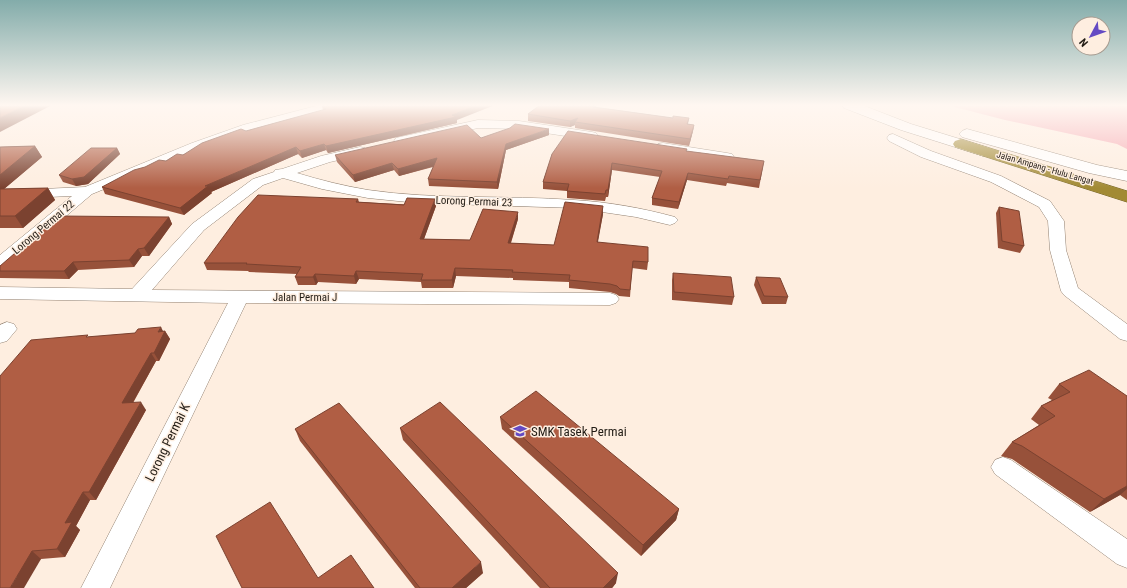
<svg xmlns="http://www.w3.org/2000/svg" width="1127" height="588" viewBox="0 0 1127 588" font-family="'Roboto Condensed',sans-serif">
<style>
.forest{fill:#f5a8b2}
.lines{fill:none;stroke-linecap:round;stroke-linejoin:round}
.street-casing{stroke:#938272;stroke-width:1}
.secondary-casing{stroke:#938272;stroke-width:1}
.highway-casing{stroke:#756429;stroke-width:1}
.street{fill:#fff;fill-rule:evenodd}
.secondary{fill:#fff;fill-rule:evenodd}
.highway{fill:#a28a34;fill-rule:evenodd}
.wall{fill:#97513a}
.shaded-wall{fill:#7b4230}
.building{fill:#b05e44;stroke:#7b4230}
.labels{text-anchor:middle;stroke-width:3;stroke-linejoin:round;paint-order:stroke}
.far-street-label{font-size:9px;fill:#221c15;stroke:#feeee0}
.street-label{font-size:11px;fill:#221c15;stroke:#feeee0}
.near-poi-label{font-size:13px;fill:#221c15;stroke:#feeee0;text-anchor:start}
.near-street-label{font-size:13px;fill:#221c15;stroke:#feeee0}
</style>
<rect width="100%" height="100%" fill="#feeee0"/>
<path class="forest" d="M947 105H1127V149L1117 144 1005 120Z"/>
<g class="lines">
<g class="street-casing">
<g id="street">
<path d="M320 105H341L339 107 251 131 202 149 92 194 6 267 0 268V255L72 196 0 199V191L85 187 192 143 243 125Z"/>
<path d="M478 120 519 121 592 132 596 133 598 136 596 139 592 140 519 129 478 128 400 145 396 144 394 141 396 138 400 137Z"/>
<path d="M893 134 931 151 1001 176 1050 201 1064 221 1066 250 1078 288 1127 324V341L1120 339 1064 295 1061 291 1050 250 1048 221 1039 207 991 182 921 157 889 141 887 138 889 135Z"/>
<path d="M663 143 727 153 732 154 734 157 732 160 727 161 658 150 657 147 658 144Z"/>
<path d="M360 147 365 148 367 151 365 154 330 162 297 173C320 180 344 186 368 190 436 200 505 195 574 200 608 202 642 208 675 217L678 220 675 223 670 225 636 217 575 208 418 203 368 198 322 189 283 178 263 185 204 230 152 290 610 293 616 295 619 299 616 303 610 305 246 303 110 588H81L228 303 0 299V287L132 289 192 224 253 179 274 172 275 170 282 169 321 156Z"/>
<path d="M7 322 14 324 17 329 7 341 0 343V325Z"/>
<path d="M1003 457 1011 460 1127 539V568L1117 564 995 474 991 467 995 460Z"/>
</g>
</g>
<g class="secondary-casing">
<g id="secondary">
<path d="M842 105H862L911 124 989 148 991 151 989 154 983 156 977 154 901 130 844 108Z"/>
<path d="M967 129 1097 165 1127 171V181L1089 173 962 137 959 134 962 131Z"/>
</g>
</g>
<g class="highway-casing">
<path id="highway" d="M961 139 1127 191V202L955 147 953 144 955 141Z"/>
</g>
<use href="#street" class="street"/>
<use href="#secondary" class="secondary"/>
<use href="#highway" class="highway"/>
</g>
<g class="wall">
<path d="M597 105 596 107 673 118H689L688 124 694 125 693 131 689 146 575 128V125L570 127 528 121V114Z"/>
<path d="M322 106 457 120V123L328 153 326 150 302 158 298 154 211 192 212 193 184 215 105 194 102 187 166 161 246 131 323 110Z"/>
<path d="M549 135 506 150 498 189 429 186 428 179 433 167 399 176 394 170 355 182 337 162 335 155 481 138Z"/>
<path d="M35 146 42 157 4 189 48 188 55 200 23 228H0V147Z"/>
<path d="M117 148 120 154 88 184 76 186 63 182 59 175Z"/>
<path d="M686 151 764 161 759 188 727 183 726 186 687 180 678 209 652 205V198L660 177 612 170 608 197H606L605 201 567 198V191L543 189V182L552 154Z"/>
<path d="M358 199 359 202 436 206 424 239 470 240 518 219 511 243 554 245 603 214 598 242 648 262 647 270 632 268 630 297 619 296 616 294 610 292 569 288V282L513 280V278L456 276 453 288H422L421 282 359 279 356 284 318 282 316 285H298L295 277 297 274 249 272 248 271 207 270 204 263Z"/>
<path d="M999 207 1024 246 1020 253 998 248 996 213Z"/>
<path d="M169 217 172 224 149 256H142L134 267 78 270 69 279 0 278V266Z"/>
<path d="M673 273 734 297 732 305 672 300V280Z"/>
<path d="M756 277 788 297 786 304H762L754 285Z"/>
<path d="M165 331 170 339 159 361H156L133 403 146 410 96 500H90L76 526 80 530 65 557 41 559 0 588 89 337Z"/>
<path d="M1059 384 1127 396V500L1120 495 1090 512 1012 459 1001 456 1012 442 1039 425 1031 419 1041 406 1052 400 1048 398Z"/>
<path d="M500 417 679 509 676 520 641 556 502 429Z"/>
<path d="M400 428 616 583 612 588H540L403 440Z"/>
<path d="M295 429 483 573 466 588H415L300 441Z"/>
</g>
<g class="shaded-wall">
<path d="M26 105H52L0 132V118Z"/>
<path d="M478 105H495L457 120V123L328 153 326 146 452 115Z"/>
<path d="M578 118 575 122V125L570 127V121Z"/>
<path d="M694 125 693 131 689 146 690 139Z"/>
<path d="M549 129V135L506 150 498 189 497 182 506 144Z"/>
<path d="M324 144 326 150 302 158 300 151Z"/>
<path d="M35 146 42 157 4 189 0 190V175Z"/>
<path d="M296 147 298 154 211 192 212 193 184 215 180 208 205 186Z"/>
<path d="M117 148 120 154 88 184 76 186 72 179Z"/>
<path d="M437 158 438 165 399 176 398 169Z"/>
<path d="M392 163 394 170 355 182 353 175Z"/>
<path d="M612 163V170L608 197V190Z"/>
<path d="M688 173 687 180 678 209 679 202Z"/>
<path d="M48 188 55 200 23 228 15 216Z"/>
<path d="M435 199 436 206 421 247 420 239Z"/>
<path d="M603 206V214L596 250 597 242Z"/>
<path d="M518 212V219L508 251V243Z"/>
<path d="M169 217 172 224 149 256 144 248Z"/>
<path d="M138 249 142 256 134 267 129 260Z"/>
<path d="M73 262 78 270 69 279 64 271Z"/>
<path d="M455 268 456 276 453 288 452 280Z"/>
<path d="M356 271 359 279 356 284 354 276Z"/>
<path d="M315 274 318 282 316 285 313 277Z"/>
<path d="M161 327 164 333 165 331 170 339 159 361 154 353 158 332Z"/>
<path d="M151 353 156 361 128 411 122 403Z"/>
<path d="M141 402 146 410 96 500 89 492Z"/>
<path d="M1127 486V489L1120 495 1090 512 1104 499Z"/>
<path d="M83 492 90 500 76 526 80 530 65 557 57 549 65 523Z"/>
<path d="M679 509 676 520 641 556 643 545Z"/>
<path d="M32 551 41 559 24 588H10Z"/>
<path d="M481 562 483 573 466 588H452Z"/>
<path d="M618 573 616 583 612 588H603Z"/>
</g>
<g class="building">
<path d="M0 105H26L0 118Z"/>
<path d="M326 105H478L452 115 456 117 326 146 324 144 300 151 296 147 205 186H208L180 208 102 187 134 170 145 167 159 160 166 161 177 154 183 155 202 143 241 129 246 131 326 109 322 106Z"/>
<path d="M540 105H594L593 107 673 118V116L689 118 687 124 694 125 690 139 575 122 578 118 570 121 528 114Z"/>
<path d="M515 124 549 129 506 144 497 182 428 179 437 158 398 169 392 163 353 175 335 155 467 125 481 138 510 128Z"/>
<path d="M568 131 687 149 686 151 764 161 760 180 729 176 728 179 688 173 679 202 652 198 662 171 612 163 608 190H606L605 194 567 191 569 184 543 182 552 154Z"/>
<path d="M35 146 0 175V147Z"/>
<path d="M91 148H117L84 177 72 179 59 175Z"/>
<path d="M48 188 15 216H0V189Z"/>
<path d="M258 195 358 199 356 202 404 205 407 198 435 199 420 239 470 240 483 209 518 212 508 243 554 245 565 202 603 206 597 242 648 247V262L633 261 630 290 620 289 617 286 610 284 569 280 570 275 512 272 513 270 455 268 452 280H421L423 274 356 271 354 276 315 274 313 277H295L301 267 246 264 247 263H204L238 217Z"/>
<path d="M999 207 1019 211 1024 246 1002 241Z"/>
<path d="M58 216 169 217 144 248 138 249 129 260 73 262 64 271H0V266Z"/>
<path d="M673 273 731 277 734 297 674 292Z"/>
<path d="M756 277 780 278 788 297 764 296Z"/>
<path d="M161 327 158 332 165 331 154 353H151L122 403 141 402 89 492H83L65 523 72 522 57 549 32 551 10 588H0V376L31 340 88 335 86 337 135 333 138 329Z"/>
<path d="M1089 370 1127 396V486L1104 499 1022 446 1012 442 1055 416 1041 406 1070 392 1059 384Z"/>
<path d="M536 391 679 509 643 545 500 417Z"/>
<path d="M440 402 618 573 603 588H550L400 428Z"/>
<path d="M339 403 481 562 452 588H420L295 429Z"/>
<path d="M270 502 318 578 351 555 374 588H242L216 536Z"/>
</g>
<linearGradient id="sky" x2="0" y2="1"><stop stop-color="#83acaa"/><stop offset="0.56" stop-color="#fff7f1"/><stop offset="1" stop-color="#fff7f1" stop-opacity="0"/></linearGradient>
<rect width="1127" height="188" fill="url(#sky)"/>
<defs>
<g id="school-bare" transform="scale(1.08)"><path d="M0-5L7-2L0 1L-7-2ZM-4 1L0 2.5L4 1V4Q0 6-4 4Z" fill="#644ac3" stroke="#feeee0" stroke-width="2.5" paint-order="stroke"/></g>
</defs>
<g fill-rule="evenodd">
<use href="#school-bare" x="520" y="431"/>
</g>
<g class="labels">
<g class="far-street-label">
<text transform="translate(1045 168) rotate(16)" y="3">Jalan Ampang - Hulu Langat</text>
</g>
<g class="street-label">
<text transform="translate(474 201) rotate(2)" y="4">Lorong Permai 23</text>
<text transform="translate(43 227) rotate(-40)" y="4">Lorong Permai 22</text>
<text x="305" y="301">Jalan Permai J</text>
</g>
<g class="near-poi-label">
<text x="531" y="436">SMK Tasek Permai</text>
</g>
<g class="near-street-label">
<text transform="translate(167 442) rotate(-64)" y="5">Lorong Permai K</text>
</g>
</g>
<g transform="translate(1091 36) rotate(229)"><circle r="19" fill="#feeee0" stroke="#a69a8f"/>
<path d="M0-3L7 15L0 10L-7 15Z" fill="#644ac3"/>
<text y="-6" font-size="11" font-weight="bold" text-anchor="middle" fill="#221c15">N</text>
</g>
</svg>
